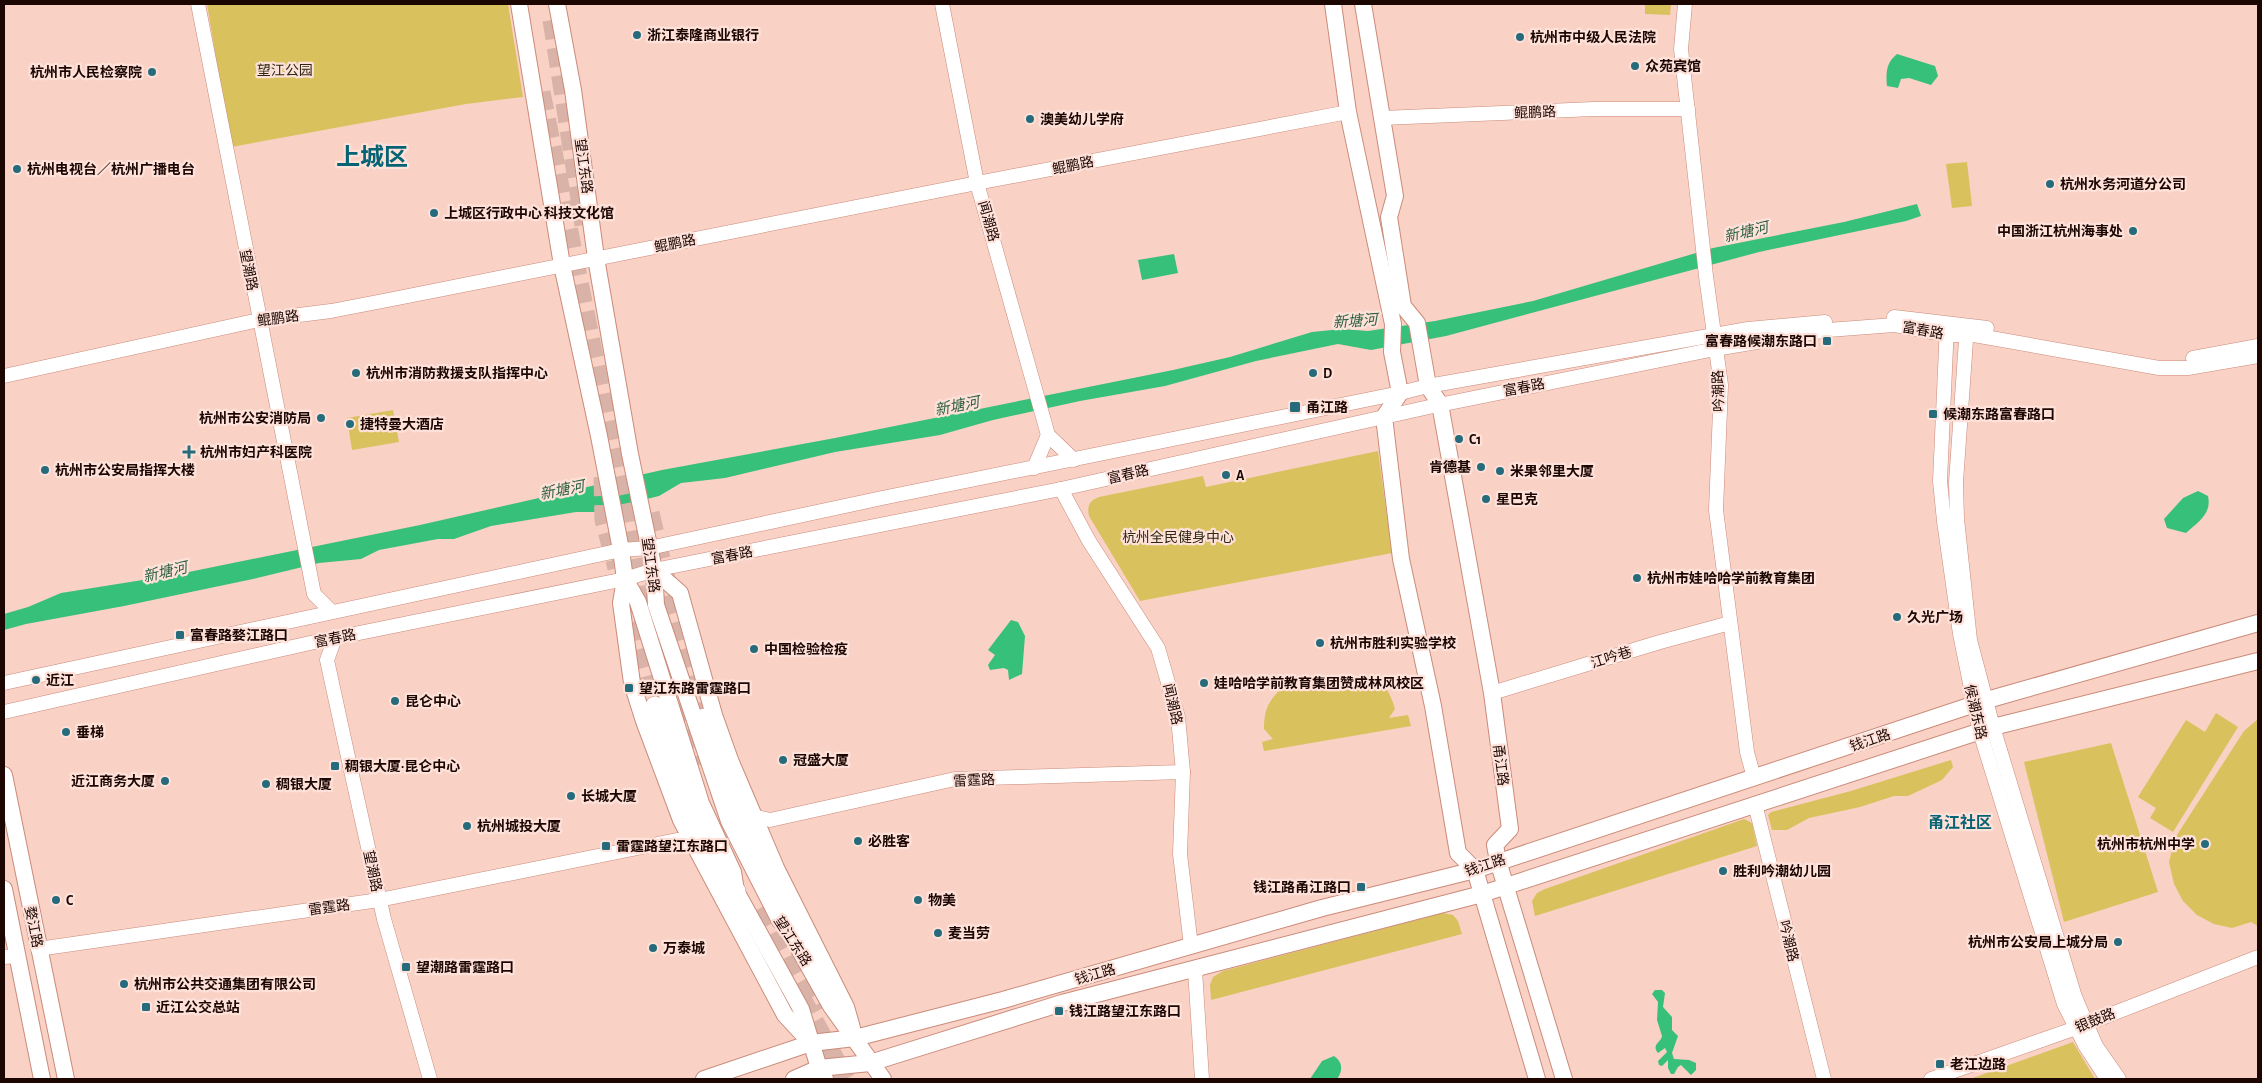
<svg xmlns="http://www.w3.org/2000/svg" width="2262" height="1083" viewBox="0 0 2262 1083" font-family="'Alegreya Sans','Noto Sans SC',sans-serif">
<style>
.green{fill:#d9c15d}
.water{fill:#37c07a}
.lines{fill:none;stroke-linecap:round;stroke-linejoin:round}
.highway-tunnel{stroke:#d9b3a8;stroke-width:19;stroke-dasharray:19 9;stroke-linecap:butt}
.minor-casing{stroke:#ca8b7a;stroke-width:15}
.major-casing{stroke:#ca8b7a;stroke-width:18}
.highway-casing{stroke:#ca8b7a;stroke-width:20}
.minor{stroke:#fff;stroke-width:14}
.major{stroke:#fff;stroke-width:16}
.highway{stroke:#fff;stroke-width:19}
.poi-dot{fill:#266b7b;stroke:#fee2da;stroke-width:2}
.labels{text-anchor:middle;stroke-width:4.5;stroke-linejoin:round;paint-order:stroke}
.poi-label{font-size:14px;font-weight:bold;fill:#1b0602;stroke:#fee2da;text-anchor:start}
.park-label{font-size:14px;fill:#2f2913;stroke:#fee2da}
.street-label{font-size:14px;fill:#1b0602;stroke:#fee2da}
.water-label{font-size:15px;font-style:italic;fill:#2e6042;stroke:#fee2da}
.quarter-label{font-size:16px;font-weight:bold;fill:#056374;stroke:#fee2da}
.town-label{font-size:24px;font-weight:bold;fill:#056374;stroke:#fee2da}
</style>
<rect width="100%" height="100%" fill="#fad1c5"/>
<g class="green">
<path d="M207 4H508L523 97 466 104 231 147Z"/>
<path d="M1645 4H1671L1670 15 1645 14Z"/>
<path d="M1967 162 1972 206 1952 208 1946 164Z"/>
<path d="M393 410 399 442 352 450 347 418Z"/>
<path d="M1378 451 1392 553 1140 601 1089 516C1087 506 1089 501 1099 497L1203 476 1206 487Z"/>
<path d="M1373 675C1385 685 1391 694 1395 709L1389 718 1408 715 1411 726 1264 751 1262 742 1273 739 1264 729C1264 712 1267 703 1279 691Z"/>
<path d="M2216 713 2238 727 2173 832 2150 818 2156 808 2138 797 2186 720 2205 732Z"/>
<path d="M2258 719V926L2251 922 2232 928 2214 924 2197 915 2183 901 2174 884 2169 862 2175 838 2244 731Z"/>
<path d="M2111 743 2158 892 2064 922 2024 762Z"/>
<path d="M1951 760 1953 767 1942 780 1908 796H1894L1860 807 1809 818 1787 830H1772L1768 815 1771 812 1851 791Z"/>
<path d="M1744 819 1752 823 1757 846 1535 916 1532 901 1537 893 1545 889Z"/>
<path d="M1443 913 1453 915 1458 921 1462 934 1211 1000 1210 985 1213 977 1223 971Z"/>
<path d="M2073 1042 2095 1079H1970Z"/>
</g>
<g class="water">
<path d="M1897 54 1935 66 1938 76 1931 85 1909 78 1901 79 1898 88 1887 86C1886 72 1886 63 1897 54Z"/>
<path d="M1917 204 1921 216 1906 221 1759 252 1446 336 1371 350 1338 344 1256 361 1165 386 1080 401 993 420 940 435 835 452 725 478 681 483 659 496 594 512H576L491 526 454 539H438L379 550 361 559 319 563 253 579 124 606 26 624 4 630V614L28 607 61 593 174 575 420 525 662 470 835 438 1173 370 1230 357 1312 332 1342 329 1368 331 1435 321 1533 301 1713 248 1844 222Z"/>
<path d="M1174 254 1178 273 1142 280 1138 260Z"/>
<path d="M2198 491 2208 496C2212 514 2198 522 2186 533L2167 528 2164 519 2183 498Z"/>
<path d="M1011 620 1018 622 1025 636 1022 674 1009 680 1008 670 1004 668 990 670 988 665 995 655 988 650Z"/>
<path d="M1655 990H1662L1665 993 1663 1007 1672 1017V1030L1678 1036 1672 1053 1674 1059 1689 1060 1696 1063V1070L1691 1075 1681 1065 1678 1067 1674 1074H1671L1668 1068V1060L1662 1066 1659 1065 1658 1061 1667 1052 1665 1048 1658 1053C1651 1044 1661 1043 1662 1036L1657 1020 1658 1002 1652 994Z"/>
<path d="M1334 1056C1343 1062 1343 1071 1337 1079H1310L1322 1061Z"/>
</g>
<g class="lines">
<g class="highway-tunnel">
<path d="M552 20 584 225"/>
<path d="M541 92 645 612"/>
<path d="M603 477 604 520 617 568"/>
<path d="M650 513 673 608 704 718"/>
<path d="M625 595 655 706"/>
<path d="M682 702 702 764"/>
<path d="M764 906 821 1009"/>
<path d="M801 997 846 1079"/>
</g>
<g class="minor-casing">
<g id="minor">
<path d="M198 4 314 594 331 611"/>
<path d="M942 4 977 183 1048 435 1074 460"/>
<path d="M1685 4 1681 49 1706 276 1721 385 1716 510 1747 752 1754 778"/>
<path d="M1382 118 1594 109H1688"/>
<path d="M1894 317 1987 328"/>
<path d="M1947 325 1940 481 1944 521 1960 634 1980 732 2064 1004 2086 1047 2107 1079"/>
<path d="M1967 326 1956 482 1957 519 1970 640 1993 727 2075 997 2096 1046 2119 1079"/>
<path d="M2193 358 2258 346"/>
<path d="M4 376 259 320 331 311 393 299 977 183 1348 112"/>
<path d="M1034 468 1048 435"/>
<path d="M1061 489 1089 541 1158 648 1178 717 1183 772 1180 854 1191 946"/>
<path d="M335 638 327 660 350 766 384 919 430 1079"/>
<path d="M4 683 621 550 649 548 882 498 1400 393 1428 386 1748 329 1825 322"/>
<path d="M1492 693 1660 642 1730 623"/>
<path d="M4 712 310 643 625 579 654 570 1061 489 1429 407 1715 349 1828 330 1894 325 1946 335H1974L2159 368H2188L2258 356"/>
<path d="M1755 804 1824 1079"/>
<path d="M753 816 770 820 955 779 1183 772"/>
<path d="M38 949 379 900 677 840 695 846"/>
<path d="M4 957 18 956"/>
<path d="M1195 970 1202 1079"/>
<path d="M1931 1079 2076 1028 2258 957"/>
</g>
</g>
<g class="major-casing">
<g id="major">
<path d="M519 4 562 265 599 436 621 550 625 579 621 603 632 683 644 721 681 820 785 1015 811 1043"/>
<path d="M557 4 573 90 596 258 630 454 654 570 656 605 729 821 780 921"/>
<path d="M1333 4 1348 112 1393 324 1392 352 1400 393 1384 417 1401 559 1433 706 1458 853 1475 870 1537 1079"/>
<path d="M1363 4 1395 196 1389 217 1403 306 1417 323 1428 386 1440 404 1492 693 1510 829 1495 845 1498 861 1564 1079"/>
<path d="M654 570 680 593 714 715 730 760 776 868 846 1007 852 1028"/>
<path d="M625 579 638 602 701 803 733 872 736 891 801 1009 819 1068 825 1079"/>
<path d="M4 775 66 1079"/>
<path d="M4 889 42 1079"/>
<path d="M798 947 831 1006 883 1079"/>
<path d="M704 1079 811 1043 855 1038 1003 1000 1322 908 1475 870 1987 700 2258 623"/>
<path d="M794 1079 819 1068 870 1063 1062 1003 1482 894 1993 727 2258 661"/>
</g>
</g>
<g class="highway-casing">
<g id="highway">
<path d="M655 706C674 761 698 847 736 891"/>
<path d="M704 718C729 801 768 877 805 956"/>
</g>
</g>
<use href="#minor" class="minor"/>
<use href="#major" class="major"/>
<use href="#highway" class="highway"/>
</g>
<g class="poi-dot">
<circle cx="637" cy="35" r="5"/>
<circle cx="1520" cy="37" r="5"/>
<circle cx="1635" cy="66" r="5"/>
<circle cx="152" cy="72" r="5"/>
<circle cx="1030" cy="119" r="5"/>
<circle cx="17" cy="169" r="5"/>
<circle cx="2050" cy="184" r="5"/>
<circle cx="434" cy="213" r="5"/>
<circle cx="2133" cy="231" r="5"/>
<rect x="1822" y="336" width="10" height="10" rx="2.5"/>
<circle cx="356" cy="373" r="5"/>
<circle cx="1313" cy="373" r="5"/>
<rect x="1289" y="401" width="12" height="12" rx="2.5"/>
<rect x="1928" y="409" width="10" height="10" rx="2.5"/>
<circle cx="321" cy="418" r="5"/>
<circle cx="350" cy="424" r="5"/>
<circle cx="1459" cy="439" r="5"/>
<path d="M186.5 444.5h5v5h5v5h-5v5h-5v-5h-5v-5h5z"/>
<circle cx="1481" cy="467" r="5"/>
<circle cx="45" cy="470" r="5"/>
<circle cx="1500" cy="471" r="5"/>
<circle cx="1226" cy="475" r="5"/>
<circle cx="1486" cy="499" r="5"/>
<circle cx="1637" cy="578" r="5"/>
<circle cx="1897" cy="617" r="5"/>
<rect x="175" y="630" width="10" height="10" rx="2.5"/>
<circle cx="1320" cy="643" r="5"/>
<circle cx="754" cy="649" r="5"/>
<circle cx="36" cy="680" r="5"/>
<circle cx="1204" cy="683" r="5"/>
<rect x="624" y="683" width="10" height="10" rx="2.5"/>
<circle cx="395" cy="701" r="5"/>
<circle cx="66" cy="732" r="5"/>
<circle cx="783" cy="760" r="5"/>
<rect x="330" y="761" width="10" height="10" rx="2.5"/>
<circle cx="165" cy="781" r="5"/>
<circle cx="266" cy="784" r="5"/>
<circle cx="571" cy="796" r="5"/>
<circle cx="467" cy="826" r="5"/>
<circle cx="858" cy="841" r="5"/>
<circle cx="2205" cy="844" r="5"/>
<rect x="601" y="841" width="10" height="10" rx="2.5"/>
<circle cx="1723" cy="871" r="5"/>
<rect x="1356" y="882" width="10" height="10" rx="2.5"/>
<circle cx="56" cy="900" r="5"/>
<circle cx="918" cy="900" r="5"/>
<circle cx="938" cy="933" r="5"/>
<circle cx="2118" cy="942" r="5"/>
<circle cx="653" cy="948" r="5"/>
<rect x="401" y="962" width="10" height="10" rx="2.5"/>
<circle cx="124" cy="984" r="5"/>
<rect x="141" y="1002" width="10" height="10" rx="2.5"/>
<rect x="1054" y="1006" width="10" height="10" rx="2.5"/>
<rect x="1935" y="1059" width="10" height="10" rx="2.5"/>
</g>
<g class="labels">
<g class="poi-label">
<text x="647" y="40">浙江泰隆商业银行</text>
<text x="1530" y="42">杭州市中级人民法院</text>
<text x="1645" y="71">众苑宾馆</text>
<text x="142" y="77" text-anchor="end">杭州市人民检察院</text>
<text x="1040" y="124">澳美幼儿学府</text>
<text x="27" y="174">杭州电视台／杭州广播电台</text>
<text x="2060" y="189">杭州水务河道分公司</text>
<text x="444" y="218">上城区行政中心 科技文化馆</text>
<text x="2123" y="236" text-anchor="end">中国浙江杭州海事处</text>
<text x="1817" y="346" text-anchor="end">富春路候潮东路口</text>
<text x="366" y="378">杭州市消防救援支队指挥中心</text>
<text x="1323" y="378">D</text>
<text x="1306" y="412">甬江路</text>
<text x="1943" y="419">候潮东路富春路口</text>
<text x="311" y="423" text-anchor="end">杭州市公安消防局</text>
<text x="360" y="429">捷特曼大酒店</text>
<text x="1469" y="444">C1</text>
<text x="200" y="457">杭州市妇产科医院</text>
<text x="1471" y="472" text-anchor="end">肯德基</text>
<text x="55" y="475">杭州市公安局指挥大楼</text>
<text x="1510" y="476">米果邻里大厦</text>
<text x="1236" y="480">A</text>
<text x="1496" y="504">星巴克</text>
<text x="1647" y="583">杭州市娃哈哈学前教育集团</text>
<text x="1907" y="622">久光广场</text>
<text x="190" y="640">富春路婺江路口</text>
<text x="1330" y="648">杭州市胜利实验学校</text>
<text x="764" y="654">中国检验检疫</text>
<text x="46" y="685">近江</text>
<text x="1214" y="688">娃哈哈学前教育集团赞成林风校区</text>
<text x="639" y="693">望江东路雷霆路口</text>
<text x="405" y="706">昆仑中心</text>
<text x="76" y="737">垂梯</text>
<text x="793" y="765">冠盛大厦</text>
<text x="345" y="771">稠银大厦·昆仑中心</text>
<text x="155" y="786" text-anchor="end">近江商务大厦</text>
<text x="276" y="789">稠银大厦</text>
<text x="581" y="801">长城大厦</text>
<text x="477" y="831">杭州城投大厦</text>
<text x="868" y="846">必胜客</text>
<text x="2195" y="849" text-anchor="end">杭州市杭州中学</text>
<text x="616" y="851">雷霆路望江东路口</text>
<text x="1733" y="876">胜利吟潮幼儿园</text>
<text x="1351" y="892" text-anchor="end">钱江路甬江路口</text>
<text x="66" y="905">C</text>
<text x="928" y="905">物美</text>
<text x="948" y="938">麦当劳</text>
<text x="2108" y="947" text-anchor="end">杭州市公安局上城分局</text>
<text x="663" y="953">万泰城</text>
<text x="416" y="972">望潮路雷霆路口</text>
<text x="134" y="989">杭州市公共交通集团有限公司</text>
<text x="156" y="1012">近江公交总站</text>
<text x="1069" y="1016">钱江路望江东路口</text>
<text x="1950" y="1069">老江边路</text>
</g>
<g class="park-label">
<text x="285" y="75">望江公园</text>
<text x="1178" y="542">杭州全民健身中心</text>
</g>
<g class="street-label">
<text transform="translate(1535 112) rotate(-2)" y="5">鲲鹏路</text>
<text transform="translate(1073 165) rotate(-11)" y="5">鲲鹏路</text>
<text transform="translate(584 166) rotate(82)" y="5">望江东路</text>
<text transform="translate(989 221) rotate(74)" y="5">闻潮路</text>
<text transform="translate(675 243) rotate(-11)" y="5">鲲鹏路</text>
<text transform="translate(249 270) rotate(79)" y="5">望潮路</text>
<text transform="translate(278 318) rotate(-8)" y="5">鲲鹏路</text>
<text transform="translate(1923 330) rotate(10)" y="5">富春路</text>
<text transform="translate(1524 387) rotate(-11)" y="5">富春路</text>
<text transform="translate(1718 391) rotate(-92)" y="5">吟潮路</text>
<text transform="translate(1128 474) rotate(-13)" y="5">富春路</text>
<text transform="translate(732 555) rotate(-11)" y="5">富春路</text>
<text transform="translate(651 565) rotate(82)" y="5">望江东路</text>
<text transform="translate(335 638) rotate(-12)" y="5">富春路</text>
<text transform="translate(1611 657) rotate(-17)" y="5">江吟巷</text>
<text transform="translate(1173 704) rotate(77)" y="5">闻潮路</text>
<text transform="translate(1976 712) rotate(77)" y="5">候潮东路</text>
<text transform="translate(1870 740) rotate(-19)" y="5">钱江路</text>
<text transform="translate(1501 765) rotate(83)" y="5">甬江路</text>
<text transform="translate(974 780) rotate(-3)" y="5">雷霆路</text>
<text transform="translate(1485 865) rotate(-18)" y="5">钱江路</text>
<text transform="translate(373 871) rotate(78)" y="5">望潮路</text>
<text transform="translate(329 907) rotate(-8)" y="5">雷霆路</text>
<text transform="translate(34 927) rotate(79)" y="5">婺江路</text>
<text transform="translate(793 941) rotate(57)" y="5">望江东路</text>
<text transform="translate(1789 941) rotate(76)" y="5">吟潮路</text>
<text transform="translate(1095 974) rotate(-16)" y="5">钱江路</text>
<text transform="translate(2095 1020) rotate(-22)" y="5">银鼓路</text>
</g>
<g class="water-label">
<text transform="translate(1746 232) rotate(-13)" y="5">新塘河</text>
<text transform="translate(1355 321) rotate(-4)" y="5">新塘河</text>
<text transform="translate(957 406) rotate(-11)" y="5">新塘河</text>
<text transform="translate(562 490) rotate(-11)" y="5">新塘河</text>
<text transform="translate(165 572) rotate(-13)" y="5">新塘河</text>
</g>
<g class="quarter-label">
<text x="1960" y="828">甬江社区</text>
</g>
<g class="town-label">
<text x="372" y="165">上城区</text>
</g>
</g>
<rect width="2262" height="1083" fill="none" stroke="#1b0602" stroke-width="10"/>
</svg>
